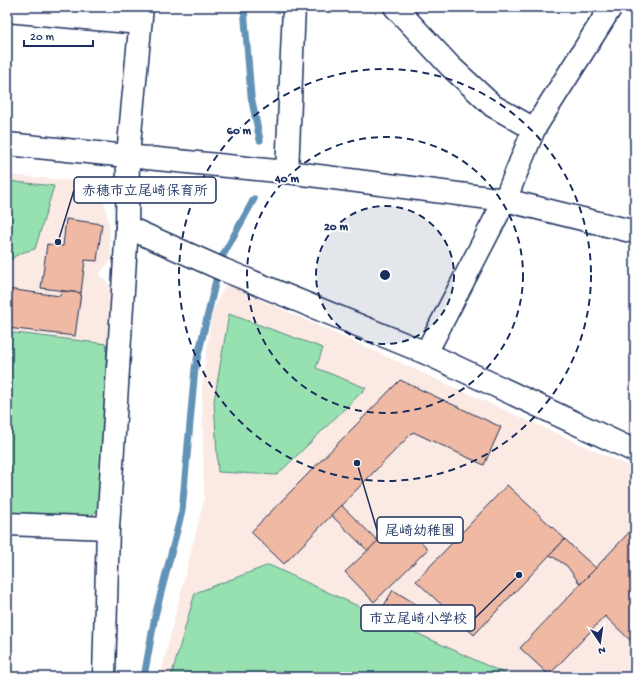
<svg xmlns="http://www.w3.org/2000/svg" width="642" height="684" viewBox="0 0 642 684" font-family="'Gochi Hand','Klee One',sans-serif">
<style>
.built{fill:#faeae3}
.green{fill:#97e0af;stroke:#598886}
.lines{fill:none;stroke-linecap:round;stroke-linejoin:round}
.stream{stroke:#6293b7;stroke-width:7}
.building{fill:#efb9a3;stroke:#1b2f5e}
.minor-casing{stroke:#1b2f5e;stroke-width:25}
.tertiary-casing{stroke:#1b2f5e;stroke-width:25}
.minor{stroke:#fff;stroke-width:22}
.tertiary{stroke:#fff;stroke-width:22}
.ring{fill:none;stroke:#1b2f5e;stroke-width:2;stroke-dasharray:7 5}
.centre{fill:#1b2f5e;stroke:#fff;stroke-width:2}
.ring-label{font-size:12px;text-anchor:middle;font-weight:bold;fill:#1b2f5e;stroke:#fff;stroke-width:4;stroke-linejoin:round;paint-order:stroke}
.leader{fill:none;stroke:#1b2f5e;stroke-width:1.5}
.callout-dot{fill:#1b2f5e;stroke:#fff;stroke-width:1.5}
.callout{fill:#fff;stroke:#1b2f5e;stroke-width:1.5}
.callout-label{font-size:14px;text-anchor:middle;font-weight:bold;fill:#1b2f5e}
</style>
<rect width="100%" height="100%" fill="#fff"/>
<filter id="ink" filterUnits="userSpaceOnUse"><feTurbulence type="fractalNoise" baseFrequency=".025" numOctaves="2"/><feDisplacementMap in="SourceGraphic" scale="8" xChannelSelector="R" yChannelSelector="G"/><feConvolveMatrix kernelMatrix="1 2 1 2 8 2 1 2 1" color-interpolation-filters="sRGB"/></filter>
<g filter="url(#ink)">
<g class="built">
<path d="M7 175 100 183 109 224 111 260 99 274 112 287 107 344 7 332Z"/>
<path d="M226 284 635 469V677H160L204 499 202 388 212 312Z"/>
</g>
<g class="green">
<path d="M7 181 54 186 35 249C23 252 14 254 7 265Z"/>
<path d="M229 314 323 348 316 368 366 388 277 475 218 472 214 401Z"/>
<path d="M7 332 107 344 99 509 89 518 7 515Z"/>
<path d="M269 565 512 677H171L195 593Z"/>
</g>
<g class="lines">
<g class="stream">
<path d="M244 7 251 96 260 140"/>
<path d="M634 7 635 8"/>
<path d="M144 677 155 616 182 511 195 368 221 259 254 199"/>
</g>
</g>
<g class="building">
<path d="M66 219 102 224 97 261 85 260 81 293 41 288 47 244 63 246Z"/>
<path d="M7 289 60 296 61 291 81 293 75 336 7 328Z"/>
<path d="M400 380 501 427 484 465 413 432 284 564 251 532Z"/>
<path d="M507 485 565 539 474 635 416 581Z"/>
<path d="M341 505 378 541 368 551 331 515Z"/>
<path d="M400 520 428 549 374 602 345 572Z"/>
<path d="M635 526V645L605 616 549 675 520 648Z"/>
<path d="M565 539 579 553 596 568 580 584 567 566 550 555Z"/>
<path d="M393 590 429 612 418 631 382 609Z"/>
</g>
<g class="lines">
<g class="minor-casing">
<g id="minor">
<path d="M395 7 450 66 493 106 534 129 505 200 426 353"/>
<path d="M7 11 140 23"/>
<path d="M534 129 611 7"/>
<path d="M287 172 294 7"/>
<path d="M127 227 224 270 426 353 635 451"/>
<path d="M7 524 108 528"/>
<path d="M104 677 108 528 127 227 128 155 142 7"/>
</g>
</g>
<g class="tertiary-casing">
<path id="tertiary" d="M7 144 287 172 505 200 635 232"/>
</g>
<use href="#minor" class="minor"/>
<use href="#tertiary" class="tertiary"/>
</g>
</g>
<circle cx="385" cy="275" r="69" fill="#1b2f5e" fill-opacity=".12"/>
<g class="ring">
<circle cx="385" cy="275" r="69"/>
<circle cx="385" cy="275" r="138"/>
<circle cx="385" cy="275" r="206"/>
</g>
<circle cx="385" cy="275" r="6" class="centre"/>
<g class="ring-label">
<text x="239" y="134">60 m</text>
<text x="287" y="182">40 m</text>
<text x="336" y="230">20 m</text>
</g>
<path class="leader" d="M58 242L74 190M357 463L377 530M519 575L475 618"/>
<g class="callout-dot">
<circle cx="58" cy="242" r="4"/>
<circle cx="357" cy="463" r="4"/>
<circle cx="519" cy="575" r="4"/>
</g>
<g class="callout">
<rect x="74" y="177" width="142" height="26" rx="4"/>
<rect x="377" y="517" width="86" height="26" rx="4"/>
<rect x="361" y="605" width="114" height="26" rx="4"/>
</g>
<g class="callout-label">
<text x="145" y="195">赤穂市立尾崎保育所</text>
<text x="420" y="535">尾崎幼稚園</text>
<text x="418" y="623">市立尾崎小学校</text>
</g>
<rect width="642" height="684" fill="none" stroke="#fff" stroke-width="24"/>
<rect x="12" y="12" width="618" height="660" fill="none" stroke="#1b2f5e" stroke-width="1.5" filter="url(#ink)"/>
<g transform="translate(600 642) rotate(167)" stroke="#ffffff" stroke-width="3" paint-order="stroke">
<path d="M0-3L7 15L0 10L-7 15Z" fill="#1b2f5e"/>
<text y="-6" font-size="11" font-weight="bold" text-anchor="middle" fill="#1b2f5e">N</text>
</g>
<path d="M24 40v6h69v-6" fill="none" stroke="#1b2f5e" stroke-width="2"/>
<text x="30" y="40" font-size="12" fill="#1b2f5e" stroke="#ffffff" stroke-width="3" paint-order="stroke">20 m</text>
</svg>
